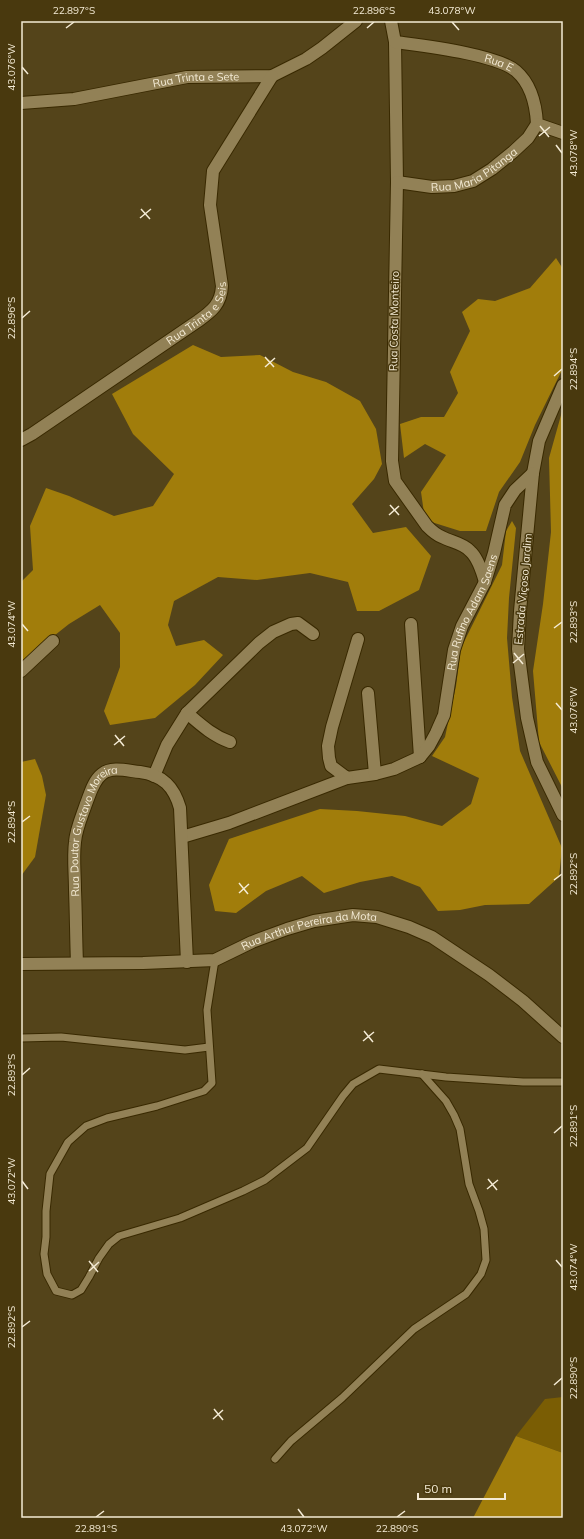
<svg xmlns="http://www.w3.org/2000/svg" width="584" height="1539" viewBox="0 0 584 1539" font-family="Mulish,sans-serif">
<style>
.green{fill:#7a5d04}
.forest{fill:#a17d0b}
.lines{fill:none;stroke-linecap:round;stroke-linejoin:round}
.lane-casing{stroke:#392900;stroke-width:9}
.street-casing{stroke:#392900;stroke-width:14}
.lane{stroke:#928156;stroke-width:7}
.street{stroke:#928156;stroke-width:12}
.ticks{fill:none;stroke:#f4ebd5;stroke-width:1.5}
.labels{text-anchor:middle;stroke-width:3;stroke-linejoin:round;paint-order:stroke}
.street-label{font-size:11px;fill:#f4ebd5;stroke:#49390e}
.neatline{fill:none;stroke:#f4ebd5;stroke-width:1.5}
.ticks-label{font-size:10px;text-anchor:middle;fill:#f4ebd5}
</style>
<rect width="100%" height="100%" fill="#54441a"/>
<path class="green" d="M563 1397V1453L516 1436 545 1399Z"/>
<g class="forest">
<path d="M556 258 563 269V368L535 425 520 462 499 492 486 531H460L425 520 421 492 446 455 425 444 404 458 400 424 421 417H444L458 393 450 372 470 331 462 312 478 299 495 301 530 288Z"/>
<path d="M193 345 221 357 260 355 293 372 326 382 360 401 376 429 382 464 374 479 352 504 373 533 406 527 431 556 419 590 379 611H357L348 582 310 573 257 580 218 577 174 601 168 625 176 646 204 640 223 655 195 685 155 718 110 725 104 711 120 667V633L100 605 69 624 21 662V582L33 570 30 526 46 488 69 496 114 516 153 506 174 474 133 434 112 394Z"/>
<path d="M563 408V789L539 742 533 671 543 604 551 532 549 458Z"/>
<path d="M512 521 516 528 509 598 507 638 512 697 520 751 562 848 559 877 529 904 485 905 460 910 438 911 420 887 392 876 360 882 324 893 302 876 266 891 236 913 215 911 209 885 229 839 320 809 357 811 405 816 442 826 471 804 479 778 432 756 445 737 456 686 461 648 502 565 506 531Z"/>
<path d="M35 759 42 776 46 795 35 857 21 876V762Z"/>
<path d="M516 1436 563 1453V1518H473Z"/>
</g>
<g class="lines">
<g class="lane-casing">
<g id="lane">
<path d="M215 960 207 1010 212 1083 204 1091 157 1106 107 1118 86 1126 68 1142 50 1174 46 1211V1237L44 1254 47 1274 56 1291 72 1295 81 1290 89 1277 99 1258 109 1244 119 1236 180 1218 243 1191 265 1180 307 1148 343 1096 353 1084 379 1069 446 1077 523 1082H563"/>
<path d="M21 1038 61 1037 185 1050 209 1047"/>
<path d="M275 1459 291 1441 342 1398 414 1329 466 1294 481 1274 486 1260 484 1229 479 1211 469 1184 460 1129 454 1115 446 1101 422 1074"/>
</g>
</g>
<g class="street-casing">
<g id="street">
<path d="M391 21 395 42 397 182 392 461 395 481 427 526C432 531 436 535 442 537 451 542 463 543 470 551 478 558 482 571 485 582"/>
<path id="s1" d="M395 42C424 46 496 54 516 71 531 84 536 105 537 124L563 133"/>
<path id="s2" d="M21 103 74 99 187 77 272 76 306 59 322 48 356 21"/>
<path id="s3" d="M397 182 432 187 454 186 473 181 492 169 513 152 528 138 537 124"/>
<path d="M563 385 539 441 533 473 520 611 518 649 527 718 537 762 563 815"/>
<path id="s4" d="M21 440 32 434 198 321C212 311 221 304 222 286L210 205 213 171 272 76"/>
<path d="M411 624 420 757"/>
<path id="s5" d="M358 639 332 727 328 746 329 758 331 766 347 778 375 774 394 769 420 757 429 746 436 733 444 715 454 650 462 626 485 582 494 553 505 505 515 490 533 473"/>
<path d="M21 671 53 641"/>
<path d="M368 693 375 774"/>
<path d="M187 713C201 725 213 736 230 742"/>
<path d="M154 776 167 745 187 713 259 643 273 632 291 624 298 623 313 634"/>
<path d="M182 837 229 823 347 778"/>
<path id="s6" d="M77 963C76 939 76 914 75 890 75 874 73 858 75 842 76 829 82 816 86 804 90 794 93 781 102 774 112 766 128 771 140 772 163 775 174 787 180 808L187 962"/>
<path id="s7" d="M21 964 143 963 215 960 252 942 287 929 314 921 353 915 377 917 409 927 432 937 489 975 523 1001 563 1037"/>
</g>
</g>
<use href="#lane" class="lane"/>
<use href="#street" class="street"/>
</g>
<path class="ticks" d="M452 22 459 30M66 28 74 22M367 28 374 22M22 67 28 74M540 126 549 137M539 136 550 127M556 145 562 153M141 209 150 219M140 218 151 209M22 318 30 311M265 357 274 367M265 367 275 358M554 376 562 369M390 505 399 515M389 515 399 506M22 624 28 631M554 628 562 622M514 653 523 664M513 663 524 654M556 703 562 710M115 735 124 746M114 745 125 736M22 822 30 816M554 880 562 874M239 883 248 894M239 893 249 884M364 1031 373 1042M363 1041 374 1032M22 1075 30 1068M554 1133 562 1126M488 1179 497 1190M22 1181 28 1189M487 1189 498 1180M556 1260 562 1267M89 1261 98 1272M89 1271 99 1262M22 1327 30 1321M554 1385 562 1378M214 1409 223 1420M213 1419 223 1410M298 1509 304 1517M96 1517 104 1511M397 1517 405 1511"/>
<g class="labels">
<g class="street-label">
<text dy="4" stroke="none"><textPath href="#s1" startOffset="106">Rua E</textPath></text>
<text dy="4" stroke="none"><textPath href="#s2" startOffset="177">Rua Trinta e Sete</textPath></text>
<text dy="4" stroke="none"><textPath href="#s3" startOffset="82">Rua Maria Pitanga</textPath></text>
<text dy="4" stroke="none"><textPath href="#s4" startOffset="219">Rua Trinta e Seis</textPath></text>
<text transform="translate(394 321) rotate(-89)" y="4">Rua Costa Monteiro</text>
<text transform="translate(523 589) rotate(-85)" y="4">Estrada Viçoso Jardim</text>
<text dy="4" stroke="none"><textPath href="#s5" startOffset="384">Rua Rufino Adam Saens</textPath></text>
<text dy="4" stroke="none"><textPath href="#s6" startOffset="139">Rua Doutor Gustavo Moreira</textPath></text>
<text dy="4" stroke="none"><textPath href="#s7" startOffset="294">Rua Arthur Pereira da Mota</textPath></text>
</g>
</g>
<rect width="584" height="1539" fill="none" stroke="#49390e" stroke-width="44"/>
<path d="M418 1493v6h87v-6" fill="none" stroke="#f4ebd5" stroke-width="2"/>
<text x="424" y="1493" font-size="12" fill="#f4ebd5" stroke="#49390e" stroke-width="3" paint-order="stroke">50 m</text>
<rect x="22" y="22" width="540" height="1495" class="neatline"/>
<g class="ticks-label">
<text x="74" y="14">22.897°S</text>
<text x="374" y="14">22.896°S</text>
<text x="452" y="14">43.078°W</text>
<text transform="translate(11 67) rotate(-90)" y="4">43.076°W</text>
<text transform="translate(573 153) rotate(-90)" y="4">43.078°W</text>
<text transform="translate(11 318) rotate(-90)" y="4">22.896°S</text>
<text transform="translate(573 369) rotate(-90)" y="4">22.894°S</text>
<text transform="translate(573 622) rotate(-90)" y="4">22.893°S</text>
<text transform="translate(11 624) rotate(-90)" y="4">43.074°W</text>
<text transform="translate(573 710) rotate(-90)" y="4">43.076°W</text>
<text transform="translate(11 822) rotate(-90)" y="4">22.894°S</text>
<text transform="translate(573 874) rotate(-90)" y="4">22.892°S</text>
<text transform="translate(11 1075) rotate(-90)" y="4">22.893°S</text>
<text transform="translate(573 1126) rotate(-90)" y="4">22.891°S</text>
<text transform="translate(11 1181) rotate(-90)" y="4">43.072°W</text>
<text transform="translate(573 1267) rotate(-90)" y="4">43.074°W</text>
<text transform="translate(11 1327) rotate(-90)" y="4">22.892°S</text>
<text transform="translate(573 1378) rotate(-90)" y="4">22.890°S</text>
<text x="96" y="1532">22.891°S</text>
<text x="304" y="1532">43.072°W</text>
<text x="397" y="1532">22.890°S</text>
</g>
</svg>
